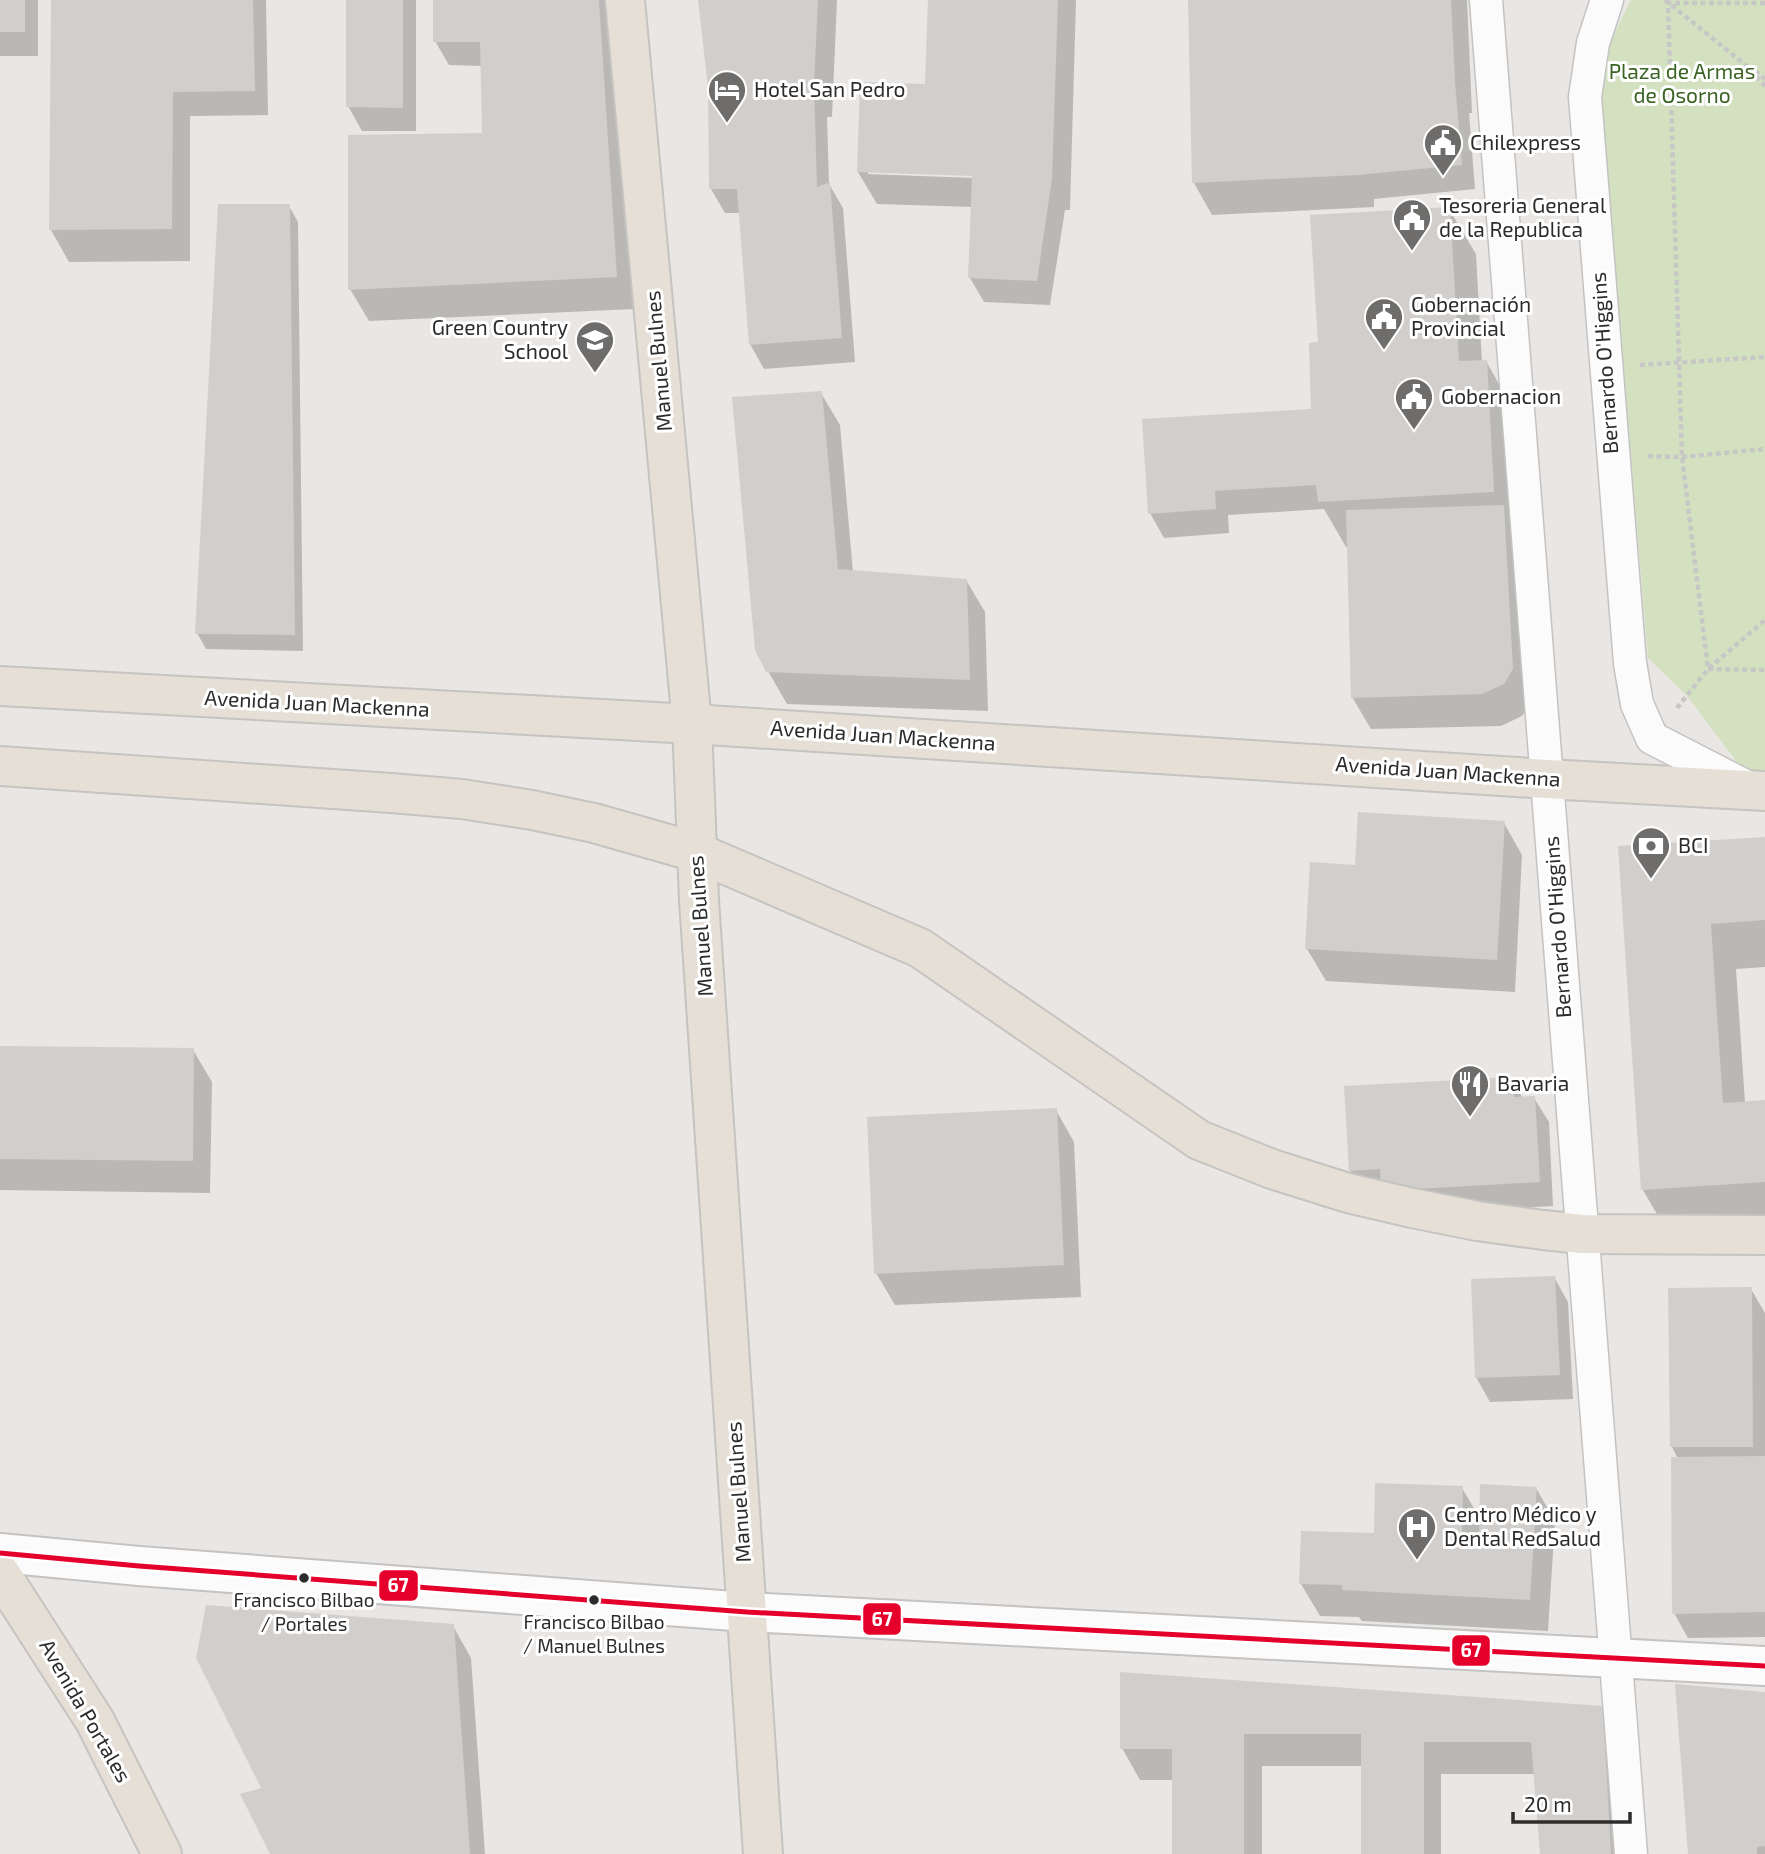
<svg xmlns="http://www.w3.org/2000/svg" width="1765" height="1854" viewBox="0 0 1765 1854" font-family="'Exo 2',sans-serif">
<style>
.green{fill:#d3e1c0}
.shadow{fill:#0003;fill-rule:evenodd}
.building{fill:#d1cecc}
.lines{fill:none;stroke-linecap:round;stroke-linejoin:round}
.minor-casing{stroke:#c4c3c3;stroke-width:35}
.tertiary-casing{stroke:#c4c3c3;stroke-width:42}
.primary-casing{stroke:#c5c4c2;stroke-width:42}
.path{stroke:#c7c7c6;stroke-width:4.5;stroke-dasharray:5 3.5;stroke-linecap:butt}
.minor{stroke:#fcfbfb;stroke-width:32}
.tertiary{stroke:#fcfbfb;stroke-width:38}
.primary{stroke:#e5dfd6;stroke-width:38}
.bus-1-casing{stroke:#fff;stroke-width:10}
.bus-1{stroke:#e4002b;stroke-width:5}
.bus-dot{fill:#2c2c2c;stroke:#fff;stroke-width:2.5}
.labels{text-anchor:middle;stroke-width:6;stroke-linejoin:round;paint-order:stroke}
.bus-label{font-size:19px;fill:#2c2c2c;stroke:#fff}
.park-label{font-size:21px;fill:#3b6323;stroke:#fff}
.poi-label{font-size:21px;fill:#2c2c2c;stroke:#fff;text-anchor:start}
.street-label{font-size:21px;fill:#2c2c2c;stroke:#fff}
.line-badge{stroke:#fff;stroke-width:2.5}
.badge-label{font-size:19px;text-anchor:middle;font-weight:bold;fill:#fff}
</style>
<rect width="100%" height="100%" fill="#e9e6e3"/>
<path class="green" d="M1631 0H1765V772L1743 770 1687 696 1648 658 1598 66Z"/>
<g class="shadow">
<rect x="0" y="0" width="38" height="56"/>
<path d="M53 0H266L268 115 190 116V261L69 262 51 230Z"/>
<path d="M348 0H416V131H362L348 106Z"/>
<path d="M434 0H615L635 309 369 321 350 289 484 135 482 66 449 65 435 41Z"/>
<path d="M699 0H837L832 117H827L829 184 843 208 855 362 764 369 750 344 740 213H725L711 189 709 87Z"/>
<path d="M930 0H1076L1070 210H1065L1050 305 984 302 970 278 973 207 877 204 858 172 927 86ZM868 171 974 174V178L868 174Z"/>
<path d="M1189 0H1467L1472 113H1469L1475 189 1374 199V207L1212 215 1194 183Z"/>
<path d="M289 206 298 222 303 651 206 649 197 633Z"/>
<path d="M1449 209 1476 254 1482 362 1486 361 1512 407 1531 702 1522 716 1501 726 1371 729 1352 697 1348 547H1346L1324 509 1228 515 1229 533 1164 538 1150 513 1315 418 1319 344Z"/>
<path d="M821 393 840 425 853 572 966 580 985 612 988 711 787 704 768 671Z"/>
<path d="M1504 823 1522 855 1515 992 1326 981 1307 949 1356 867Z"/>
<path d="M1765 838V967L1736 969 1745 1103 1765 1102V1229L1669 1235 1643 1190 1620 848Z"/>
<path d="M0 1048 193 1050 212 1082 210 1193 0 1190Z"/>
<path d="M1512 1079 1523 1099 1534 1098 1549 1122 1553 1206 1397 1215 1364 1195 1350 1170Z"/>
<path d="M1056 1110 1074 1142 1081 1297 895 1305 876 1273Z"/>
<path d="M1554 1277 1568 1302 1573 1399 1490 1402 1476 1377Z"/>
<path d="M1751 1289 1765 1313V1637L1688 1638 1674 1613 1678 1459 1672 1447Z"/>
<path d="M1462 1488 1481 1520 1536 1488 1555 1521 1548 1631 1362 1621 1359 1617 1320 1616 1301 1584Z"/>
<path d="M453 1626 471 1658 485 1854H272L264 1789Z"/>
<path d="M1122 1674 1602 1708 1620 1740 1626 1854H1542L1536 1774H1441V1854H1362V1766H1262V1854H1174V1780H1140L1122 1748Z"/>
<path d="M1765 1694V1854H1690Z"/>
</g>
<g class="building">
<rect x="0" y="0" width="25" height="32"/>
<path d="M51 0H253L255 91 173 92 172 229 49 230Z"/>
<path d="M346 0H403V108L346 107Z"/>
<path d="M433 0H599L617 277 348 290V135L482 133 480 42H433Z"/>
<path d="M698 0H818L814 85 817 187 830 182 842 338 749 345 737 189H709L708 87Z"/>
<path d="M928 0H1058L1052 178 1037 281 968 278 972 176 857 172 860 82 925 84Z"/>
<path d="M1188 0H1451L1455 81 1462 165 1357 175 1192 183Z"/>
<path d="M218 204H290L295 635 195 634Z"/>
<path d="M1450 207 1459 361 1487 360 1494 492 1318 502 1316 485 1215 491 1216 509 1148 514 1142 419 1311 409 1309 343 1318 342 1310 215Z"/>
<path d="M822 391 838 569 967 579 970 680 766 672 755 650 732 397Z"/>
<path d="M1504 505 1513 669 1504 684 1482 694 1351 698 1346 510Z"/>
<path d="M1358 812 1505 821 1497 960 1305 949 1310 862 1355 865Z"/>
<path d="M1765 837V920L1711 924 1723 1103 1765 1100V1182L1641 1190 1618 846Z"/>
<path d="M0 1046 194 1048 193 1161 0 1159Z"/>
<path d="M1513 1077 1514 1097 1535 1096 1540 1182 1381 1191 1380 1169 1349 1171 1344 1086Z"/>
<path d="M1057 1108 1064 1265 874 1274 867 1117Z"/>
<path d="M1555 1276 1560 1375 1475 1378 1471 1279Z"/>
<path d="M1752 1287 1753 1447H1670L1668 1288Z"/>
<path d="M1765 1456V1612L1672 1614 1671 1457Z"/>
<path d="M1375 1483 1463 1486 1462 1537H1479L1480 1484 1537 1487 1530 1600 1342 1590V1585L1299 1584 1301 1531 1374 1533Z"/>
<path d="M206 1605 454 1624 470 1854H270L240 1794 261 1788 196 1658Z"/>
<path d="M1120 1672 1603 1706 1611 1854H1540L1531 1742H1424V1854H1361V1734H1244V1854H1172V1749H1120Z"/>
<path d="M1675 1684 1765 1692V1846L1757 1847V1854H1688Z"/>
</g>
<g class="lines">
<g class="minor-casing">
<g id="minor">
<path d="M1486 0 1631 1854"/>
<path d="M1607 0 1593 43 1585 97 1630 663 1637 704 1652 738 1751 789"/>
</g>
</g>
<g class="tertiary-casing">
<path id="tertiary" d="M0 1553 139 1566 747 1612 1765 1666"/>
</g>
<g class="primary-casing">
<g id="primary">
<path d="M625 0 692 724 699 900 763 1854"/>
<path d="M0 686 692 724 1547 779 1765 791"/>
<path d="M0 766 391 793 462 799 532 810 594 823 696 852 920 948 1199 1140 1272 1169 1348 1193 1412 1208 1477 1221 1543 1230 1582 1234 1765 1235"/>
<path d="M0 1573 95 1721 162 1854"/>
</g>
</g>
<g class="path">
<path d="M1665 0 1748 67 1765 86"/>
<path d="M1765 3H1668L1682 457 1708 669 1765 670"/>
<path d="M1755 71 1765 79"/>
<path d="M1640 365 1765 357"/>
<path d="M1648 456 1682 457 1765 449"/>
<path d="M1677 708 1708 669 1765 620"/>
</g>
<use href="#minor" class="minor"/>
<use href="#tertiary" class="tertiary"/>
<use href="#primary" class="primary"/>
<g class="bus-1-casing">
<path id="bus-1" d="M0 1553 139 1566 747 1612 1765 1666"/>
</g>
<use href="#bus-1" class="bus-1"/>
</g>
<defs>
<g id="hotel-pin" transform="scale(2.0125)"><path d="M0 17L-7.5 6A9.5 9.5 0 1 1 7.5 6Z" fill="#6e6d6c" stroke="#fff"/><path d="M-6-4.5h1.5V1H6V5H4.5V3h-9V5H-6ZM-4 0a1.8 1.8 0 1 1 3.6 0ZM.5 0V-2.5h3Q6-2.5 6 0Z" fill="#fff"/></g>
<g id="civic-pin" transform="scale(2.0125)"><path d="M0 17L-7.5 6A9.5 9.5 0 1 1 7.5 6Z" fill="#6e6d6c" stroke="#fff"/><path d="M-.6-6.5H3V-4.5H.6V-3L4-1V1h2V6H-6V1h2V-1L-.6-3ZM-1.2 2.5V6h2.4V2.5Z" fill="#fff"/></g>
<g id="school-pin" transform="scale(2.0125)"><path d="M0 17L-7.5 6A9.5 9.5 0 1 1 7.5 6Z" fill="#6e6d6c" stroke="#fff"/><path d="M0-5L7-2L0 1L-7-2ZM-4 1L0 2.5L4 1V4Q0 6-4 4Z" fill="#fff"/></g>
<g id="bank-pin" transform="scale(2.0125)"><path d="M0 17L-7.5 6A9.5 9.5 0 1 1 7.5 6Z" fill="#6e6d6c" stroke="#fff"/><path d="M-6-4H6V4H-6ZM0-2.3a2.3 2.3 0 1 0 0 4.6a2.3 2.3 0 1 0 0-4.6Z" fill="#fff"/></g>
<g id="restaurant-pin" transform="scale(2.0125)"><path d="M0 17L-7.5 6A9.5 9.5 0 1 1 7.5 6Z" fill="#6e6d6c" stroke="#fff"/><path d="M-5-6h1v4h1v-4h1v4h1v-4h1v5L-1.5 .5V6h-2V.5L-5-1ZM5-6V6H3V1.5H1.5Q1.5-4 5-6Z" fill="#fff"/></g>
<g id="hospital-pin" transform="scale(2.0125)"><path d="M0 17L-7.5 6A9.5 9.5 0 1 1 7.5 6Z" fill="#6e6d6c" stroke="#fff"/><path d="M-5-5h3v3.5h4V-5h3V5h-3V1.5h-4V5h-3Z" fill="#fff"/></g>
</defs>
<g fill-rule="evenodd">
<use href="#hotel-pin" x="727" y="90"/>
<use href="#civic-pin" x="1443" y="143"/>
<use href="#civic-pin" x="1412" y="218"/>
<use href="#civic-pin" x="1384" y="317"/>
<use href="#school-pin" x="595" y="340"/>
<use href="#civic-pin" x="1414" y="397"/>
<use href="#bank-pin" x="1651" y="846"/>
<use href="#restaurant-pin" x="1470" y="1084"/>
<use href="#hospital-pin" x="1417" y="1527"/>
</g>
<g class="bus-dot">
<circle cx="304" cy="1578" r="6"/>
<circle cx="594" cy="1600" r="6"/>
</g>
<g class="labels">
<g class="bus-label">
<text x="304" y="1607">Francisco Bilbao<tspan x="304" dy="24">/ Portales</tspan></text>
<text x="594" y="1629">Francisco Bilbao<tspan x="594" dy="24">/ Manuel Bulnes</tspan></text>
</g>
<g class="park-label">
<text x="1682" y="79">Plaza de Armas<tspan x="1682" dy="24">de Osorno</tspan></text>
</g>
<g class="poi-label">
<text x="754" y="97">Hotel San Pedro</text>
<text x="1470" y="150">Chilexpress</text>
<text x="1439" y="213">Tesoreria General<tspan x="1439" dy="24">de la Republica</tspan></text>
<text x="1411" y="312">Gobernación<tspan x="1411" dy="24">Provincial</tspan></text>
<text x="568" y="335" text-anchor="end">Green Country<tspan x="568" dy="24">School</tspan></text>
<text x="1441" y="404">Gobernacion</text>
<text x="1678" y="853">BCI</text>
<text x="1497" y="1091">Bavaria</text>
<text x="1444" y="1522">Centro Médico y<tspan x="1444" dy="24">Dental RedSalud</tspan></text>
</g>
<g class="street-label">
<text transform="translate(659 361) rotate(-95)" y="7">Manuel Bulnes</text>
<text transform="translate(1605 363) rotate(-94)" y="7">Bernardo O'Higgins</text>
<text transform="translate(317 704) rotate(3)" y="7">Avenida Juan Mackenna</text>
<text transform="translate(883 736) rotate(4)" y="7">Avenida Juan Mackenna</text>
<text transform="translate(1448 772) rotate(4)" y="7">Avenida Juan Mackenna</text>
<text transform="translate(701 926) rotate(-94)" y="7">Manuel Bulnes</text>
<text transform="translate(1558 927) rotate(-94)" y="7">Bernardo O'Higgins</text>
<text transform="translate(739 1492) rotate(-94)" y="7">Manuel Bulnes</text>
<text transform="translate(85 1711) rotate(60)" y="7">Avenida Portales</text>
</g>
</g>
<g class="line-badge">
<rect x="378" y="1569" width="41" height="33" rx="7" fill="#e4002b"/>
<rect x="862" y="1602" width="40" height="34" rx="7" fill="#e4002b"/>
<rect x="1451" y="1634" width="40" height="33" rx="7" fill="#e4002b"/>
</g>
<g class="badge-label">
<text x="398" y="1592">67</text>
<text x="882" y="1626">67</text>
<text x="1471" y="1657">67</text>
</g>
<path d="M1513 1812v10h117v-10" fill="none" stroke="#2c2c2c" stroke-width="3.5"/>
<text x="1524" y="1812" font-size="21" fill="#2c2c2c" stroke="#ffffff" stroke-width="5" paint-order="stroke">20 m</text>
</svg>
